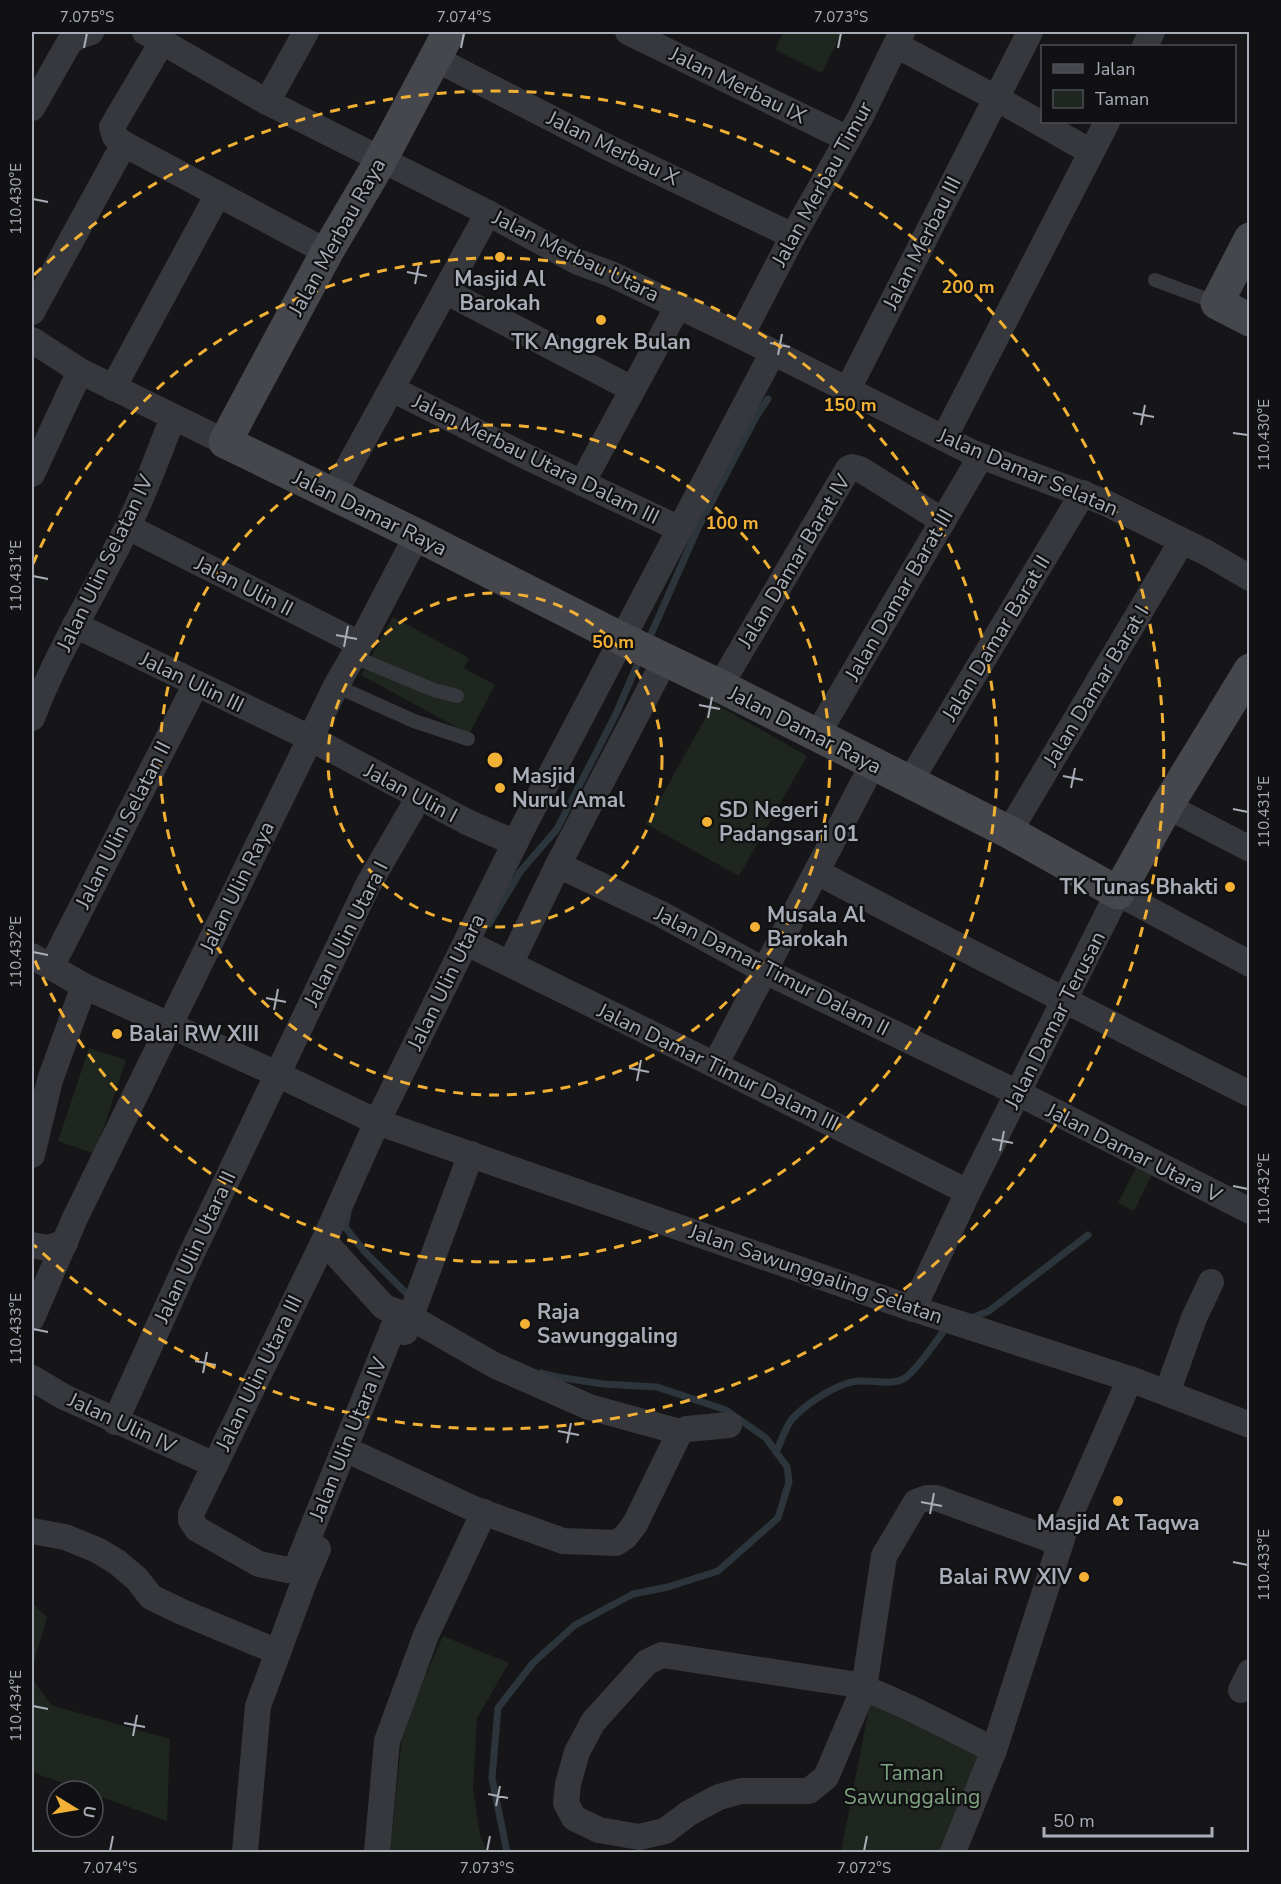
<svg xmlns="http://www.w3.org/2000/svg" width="1281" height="1884" viewBox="0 0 1281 1884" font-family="'Nunito Sans',sans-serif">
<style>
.green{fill:#1e261f}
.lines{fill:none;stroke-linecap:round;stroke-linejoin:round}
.stream{stroke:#2c353c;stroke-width:7}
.lane{stroke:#37383d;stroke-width:14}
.street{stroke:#37383d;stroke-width:26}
.secondary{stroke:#45474d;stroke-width:33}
.ticks{fill:none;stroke:#a8adb8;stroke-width:2}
.ring{fill:none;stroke:#f2b134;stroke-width:3;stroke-dasharray:10 8}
.poi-dot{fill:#f2b134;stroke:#111113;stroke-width:2}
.labels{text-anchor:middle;stroke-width:4.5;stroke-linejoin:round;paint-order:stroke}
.street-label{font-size:21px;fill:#a8adb8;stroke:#111113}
.poi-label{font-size:21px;font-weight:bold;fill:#a8adb8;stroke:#111113;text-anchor:start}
.park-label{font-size:21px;fill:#7fa381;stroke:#111113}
.centre{fill:#f2b134;stroke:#111113;stroke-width:3}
.ring-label{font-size:18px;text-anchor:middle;font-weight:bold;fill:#f2b134;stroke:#111113;stroke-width:4.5;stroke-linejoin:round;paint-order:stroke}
.neatline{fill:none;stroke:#a8adb8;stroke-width:2}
.ticks-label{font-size:15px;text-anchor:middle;fill:#a8adb8}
</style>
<rect width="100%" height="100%" fill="#161618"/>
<g class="green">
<path d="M783 32H842L822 73 775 50Z"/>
<path d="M393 617 469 658 464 668 495 685 469 734 361 675Z"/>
<path d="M714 703 807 756 739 876 646 824Z"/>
<path d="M89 1048 126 1060 95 1154 58 1141Z"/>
<path d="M1139 1162 1154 1170 1134 1211 1118 1203Z"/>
<path d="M32 1603 47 1617 32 1669Z"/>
<path d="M443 1636 509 1663 477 1718 473 1789 480 1835 487 1852H390L403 1727Z"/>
<path d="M32 1678 51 1705 170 1739 167 1821 93 1794V1791H84L32 1772Z"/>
<path d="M870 1703 987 1752 945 1852H841Z"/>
</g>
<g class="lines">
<g class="stream">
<path d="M648 641 697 530 756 417 768 399"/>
<path d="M489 924 520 872 557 829 616 714 641 656"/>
<path d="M348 1214 345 1227 364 1251 410 1297"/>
<path d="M971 1318 989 1311 1088 1235"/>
<path d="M776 1452C781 1442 785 1428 792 1419 806 1404 838 1382 859 1381 873 1380 892 1386 905 1378 917 1370 936 1341 946 1328L949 1327"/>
<path d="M507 1852 492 1778 498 1708 533 1663 575 1625 633 1594 668 1587 718 1571 778 1518 789 1482 787 1467 766 1438 726 1410 657 1387 603 1384 557 1377 541 1373"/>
</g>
<g class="lane">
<path d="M1155 280 1217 303"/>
<path d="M352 656 434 690 457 696"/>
<path d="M336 686 414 721 468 739"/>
</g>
<g class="street">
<path d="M145 32 267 102 488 213 578 262 611 274 741 336 973 453 1104 502 1207 553 1250 578"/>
<path d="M628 32 848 139"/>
<path d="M162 42 112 127 115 137 124 144 327 252"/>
<path d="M896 45 996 98 1091 152"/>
<path d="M1145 46 1152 32"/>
<path d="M434 58 605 146 793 236"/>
<path d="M267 102 306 32"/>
<path d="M32 108 69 43 78 36 91 32"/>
<path d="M445 291 632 389"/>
<path d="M32 312 124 144"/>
<path d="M741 336 793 236 861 116 902 32"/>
<path d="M32 340 80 371 225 442"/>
<path d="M113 388 218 194"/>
<path d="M392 389 523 455 680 529"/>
<path d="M848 389 1030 32"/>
<path d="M944 438 1107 122"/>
<path d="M32 474 80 371"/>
<path d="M582 483 678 306"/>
<path d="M333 495 488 213"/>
<path d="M128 527 360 644"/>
<path d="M75 625 310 738 467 822 515 843"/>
<path d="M720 686 848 469 852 467 860 469 943 521"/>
<path d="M32 718C57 652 95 592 127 528 145 493 158 454 173 418"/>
<path d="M817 735 981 456"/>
<path d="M909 783 1083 493"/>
<path d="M1167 806 1250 849"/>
<path d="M1009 832 1182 541"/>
<path d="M558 865 661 914 769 973 1018 1093 1250 1211"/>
<path d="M817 872C960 948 1105 1021 1250 1094"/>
<path d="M467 943 715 1065 968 1192"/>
<path d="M32 956 84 986 277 1074 377 1122 521 831 773 352"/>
<path d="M510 964 558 865 665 660"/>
<path d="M51 967 196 684"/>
<path d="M715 1065 873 764"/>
<path d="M32 1155 50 1080 84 986"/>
<path d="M324 1241 384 1307 410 1317 494 1365 589 1407 680 1432 635 1524 625 1537 616 1543 563 1541 474 1509 358 1455"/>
<path d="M32 1245 47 1248 65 1243"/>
<path d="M913 1309 968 1192 1118 893 1250 964"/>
<path d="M399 1313 297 1566 288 1570 259 1564 197 1529 191 1520V1514L324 1241 377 1122 902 1305 1130 1379 1250 1425"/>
<path d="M32 1318 75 1218 336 686 360 644 417 535"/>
<path d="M405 1332 471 1154"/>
<path d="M32 1378 64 1397 215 1465"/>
<path d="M1167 1393 1194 1318 1211 1282"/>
<path d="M115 1422 190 1257 368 885 419 797"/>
<path d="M680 1432 687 1429 729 1425"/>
<path d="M32 1531 65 1537 97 1550 117 1562 137 1579 151 1597 182 1612 278 1652"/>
<path d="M1241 1690 1250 1672"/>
<path d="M994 1750C947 1727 901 1701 852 1684L662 1655 647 1662 593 1722 577 1752 568 1784 566 1803 574 1818 599 1830 639 1837 665 1831 689 1813 719 1797 741 1791H809L826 1777 864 1688 884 1556 916 1502 927 1498H936L1060 1543"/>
<path d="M245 1852 258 1706 304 1582 318 1549"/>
<path d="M377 1852 387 1741 426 1635 484 1512"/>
<path d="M953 1852 994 1750 1068 1520 1130 1379"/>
</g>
<g class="secondary">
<path d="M449 32 377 167 327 252 225 442 417 535 622 639 720 686 817 735 1009 832 1118 893 1167 806 1250 670"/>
<path d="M1250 239 1217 303 1250 320"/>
</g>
</g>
<path class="ticks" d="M84 48 87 33M461 48 464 33M838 48 841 33M33 199 48 202M407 272 427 276M415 284 419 264M770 343 790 347M778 355 782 334M1133 413 1154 417M1141 425 1145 405M1233 433 1248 435M33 576 48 579M336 635 357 639M344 647 348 626M699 705 720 709M708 718 712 697M1063 776 1083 780M1071 788 1075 768M1233 809 1248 812M33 952 48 955M266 998 286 1002M274 1010 278 989M629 1068 649 1072M637 1081 641 1060M992 1139 1013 1143M1000 1151 1004 1131M1233 1186 1248 1189M33 1329 48 1332M195 1361 216 1365M203 1373 207 1352M558 1431 579 1435M567 1443 571 1423M921 1502 942 1506M930 1514 934 1493M1233 1562 1248 1565M33 1706 48 1709M124 1723 145 1727M133 1736 137 1715M488 1794 508 1798M496 1806 500 1786M110 1851 113 1836M487 1851 490 1836M864 1851 867 1836"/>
<g class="ring">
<circle cx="495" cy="760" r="167"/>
<circle cx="495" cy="760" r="335"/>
<path d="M33 564A502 502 0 1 1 33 956"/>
<path d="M34 275A669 669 0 1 1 34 1245"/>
</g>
<g class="poi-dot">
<circle cx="500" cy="257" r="6"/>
<circle cx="601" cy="320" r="6"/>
<circle cx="500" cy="788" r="6"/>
<circle cx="707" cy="822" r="6"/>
<circle cx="1230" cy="887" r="6"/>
<circle cx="755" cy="927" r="6"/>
<circle cx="117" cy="1034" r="6"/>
<circle cx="525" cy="1324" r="6"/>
<circle cx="1118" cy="1501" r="6"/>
<circle cx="1084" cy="1577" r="6"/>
</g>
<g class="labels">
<g class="street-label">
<text transform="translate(738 85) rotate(26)" y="7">Jalan Merbau IX</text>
<text transform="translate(613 148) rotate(26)" y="7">Jalan Merbau X</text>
<text transform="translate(822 184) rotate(-61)" y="7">Jalan Merbau Timur</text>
<text transform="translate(337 237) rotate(-61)" y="7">Jalan Merbau Raya</text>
<text transform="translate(922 243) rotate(-63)" y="7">Jalan Merbau III</text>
<text transform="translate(576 256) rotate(26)" y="7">Jalan Merbau Utara</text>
<text transform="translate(536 459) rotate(26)" y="7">Jalan Merbau Utara Dalam III</text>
<text transform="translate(1028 472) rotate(23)" y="7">Jalan Damar Selatan</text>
<text transform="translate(370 513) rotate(26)" y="7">Jalan Damar Raya</text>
<text transform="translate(794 561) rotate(-59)" y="7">Jalan Damar Barat IV</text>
<text transform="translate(105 563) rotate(-64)" y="7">Jalan Ulin Selatan IV</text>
<text transform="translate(244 586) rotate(27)" y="7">Jalan Ulin II</text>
<text transform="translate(899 595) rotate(-60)" y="7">Jalan Damar Barat III</text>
<text transform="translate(996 638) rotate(-59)" y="7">Jalan Damar Barat II</text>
<text transform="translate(192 682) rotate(26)" y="7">Jalan Ulin III</text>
<text transform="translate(1096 686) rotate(-59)" y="7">Jalan Damar Barat I</text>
<text transform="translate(805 730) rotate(27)" y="7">Jalan Damar Raya</text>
<text transform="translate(411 793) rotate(28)" y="7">Jalan Ulin I</text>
<text transform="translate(123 825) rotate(-63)" y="7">Jalan Ulin Selatan II</text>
<text transform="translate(237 887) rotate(-64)" y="7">Jalan Ulin Raya</text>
<text transform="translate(346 934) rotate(-63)" y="7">Jalan Ulin Utara I</text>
<text transform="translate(772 971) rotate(27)" y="7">Jalan Damar Timur Dalam II</text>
<text transform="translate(446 982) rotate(-64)" y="7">Jalan Ulin Utara</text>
<text transform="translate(1055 1020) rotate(-63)" y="7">Jalan Damar Terusan</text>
<text transform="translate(718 1067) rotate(26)" y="7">Jalan Damar Timur Dalam III</text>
<text transform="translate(1134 1153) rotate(27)" y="7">Jalan Damar Utara V</text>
<text transform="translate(195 1247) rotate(-65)" y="7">Jalan Ulin Utara II</text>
<text transform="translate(816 1274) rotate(19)" y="7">Jalan Sawunggaling Selatan</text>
<text transform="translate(259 1373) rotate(-64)" y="7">Jalan Ulin Utara III</text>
<text transform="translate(122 1423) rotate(25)" y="7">Jalan Ulin IV</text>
<text transform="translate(348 1439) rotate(-68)" y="7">Jalan Ulin Utara IV</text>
</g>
<g class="poi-label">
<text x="500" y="286" text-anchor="middle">Masjid Al<tspan x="500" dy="24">Barokah</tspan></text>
<text x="601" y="349" text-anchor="middle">TK Anggrek Bulan</text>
<text x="512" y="783">Masjid<tspan x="512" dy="24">Nurul Amal</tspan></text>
<text x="719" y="817">SD Negeri<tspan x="719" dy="24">Padangsari 01</tspan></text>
<text x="1218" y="894" text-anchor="end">TK Tunas Bhakti</text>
<text x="767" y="922">Musala Al<tspan x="767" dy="24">Barokah</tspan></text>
<text x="129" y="1041">Balai RW XIII</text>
<text x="537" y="1319">Raja<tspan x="537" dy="24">Sawunggaling</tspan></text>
<text x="1118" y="1530" text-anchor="middle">Masjid At Taqwa</text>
<text x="1072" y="1584" text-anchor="end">Balai RW XIV</text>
</g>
<g class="park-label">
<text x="912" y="1780">Taman<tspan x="912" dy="24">Sawunggaling</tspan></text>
</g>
</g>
<circle cx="495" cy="760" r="9" class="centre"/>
<g class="ring-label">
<text x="968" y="293">200 m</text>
<text x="850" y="411">150 m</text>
<text x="732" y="529">100 m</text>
<text x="613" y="648">50 m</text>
</g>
<rect width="1281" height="1884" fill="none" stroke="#111113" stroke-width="66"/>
<rect x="1041" y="45" width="195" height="78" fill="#111113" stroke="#4d4f55" stroke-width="1.5"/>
<rect x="1053" y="64" width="30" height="9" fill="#45474d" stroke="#4d4f55" stroke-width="1.5"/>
<text x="1095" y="75" font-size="18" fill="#a8adb8">Jalan</text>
<rect x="1053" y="90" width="30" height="18" fill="#1e261f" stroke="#4d4f55" stroke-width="1.5"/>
<text x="1095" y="105" font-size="18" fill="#a8adb8">Taman</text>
<g transform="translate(75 1809) rotate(101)"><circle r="28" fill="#111113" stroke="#4d4f55" stroke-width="1.5"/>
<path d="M0-4.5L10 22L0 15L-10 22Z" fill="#f2b134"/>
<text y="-9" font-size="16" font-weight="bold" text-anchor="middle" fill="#a8adb8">U</text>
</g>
<path d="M1044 1827v9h168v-9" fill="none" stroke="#a8adb8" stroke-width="3"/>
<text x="1053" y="1827" font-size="18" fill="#a8adb8" stroke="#111113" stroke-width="4.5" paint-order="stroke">50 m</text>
<rect x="33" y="33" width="1215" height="1818" class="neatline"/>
<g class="ticks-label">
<text x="87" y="22">7.075°S</text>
<text x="464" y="22">7.074°S</text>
<text x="841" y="22">7.073°S</text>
<text transform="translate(16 199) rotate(-90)" y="5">110.430°E</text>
<text transform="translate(1264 435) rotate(-90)" y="5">110.430°E</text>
<text transform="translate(16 576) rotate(-90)" y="5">110.431°E</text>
<text transform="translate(1264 812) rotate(-90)" y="5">110.431°E</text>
<text transform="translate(16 952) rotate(-90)" y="5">110.432°E</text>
<text transform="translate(1264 1189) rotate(-90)" y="5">110.432°E</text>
<text transform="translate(16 1329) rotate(-90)" y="5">110.433°E</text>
<text transform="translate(1264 1565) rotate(-90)" y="5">110.433°E</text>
<text transform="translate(16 1706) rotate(-90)" y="5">110.434°E</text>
<text x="110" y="1873">7.074°S</text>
<text x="487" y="1873">7.073°S</text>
<text x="864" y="1873">7.072°S</text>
</g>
</svg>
